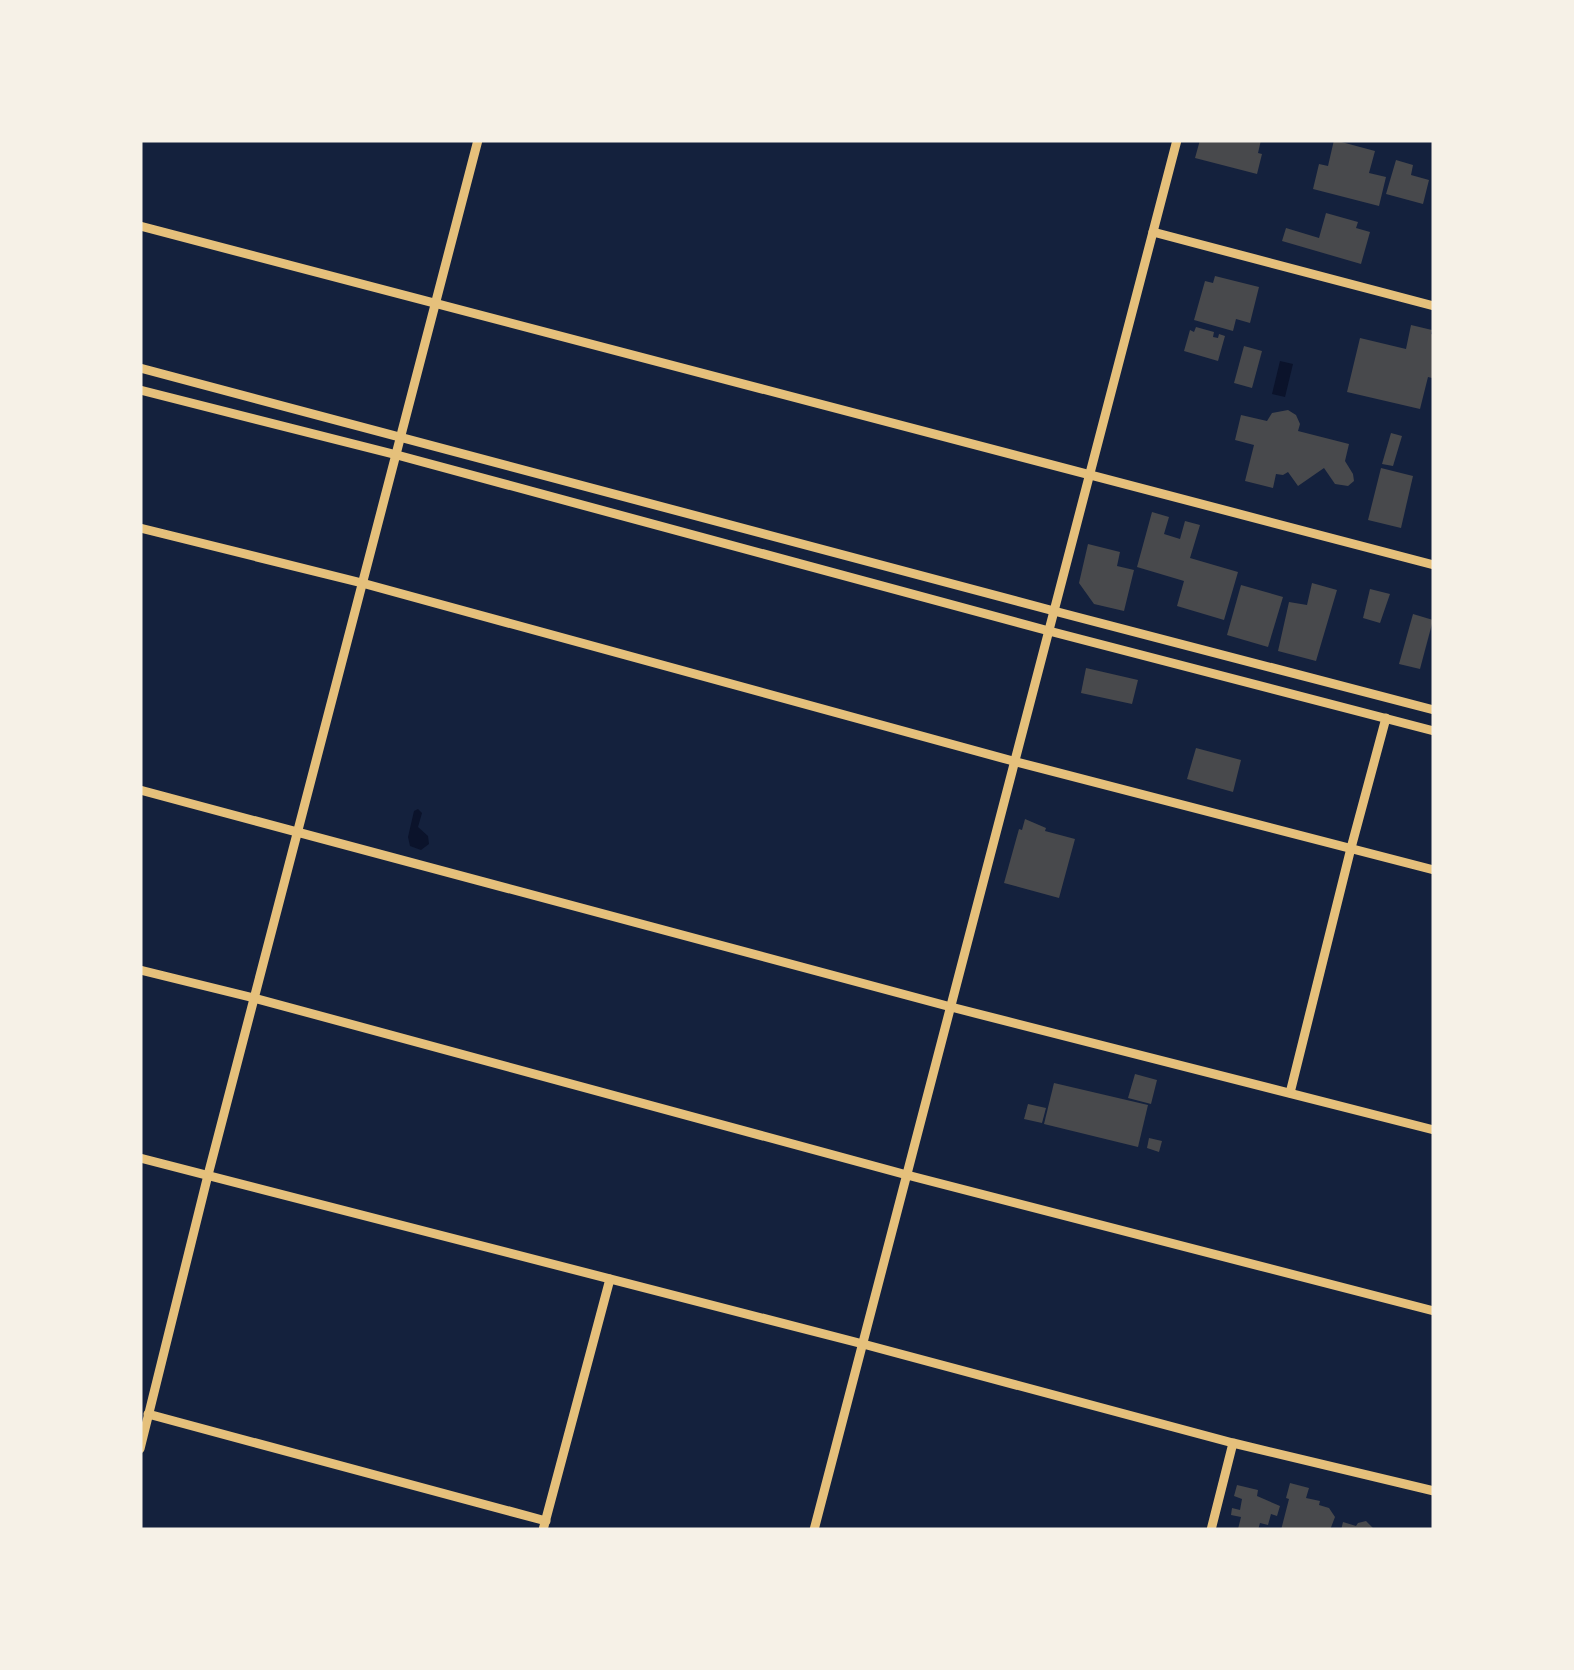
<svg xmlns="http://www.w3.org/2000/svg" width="1574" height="1670" viewBox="0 0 1574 1670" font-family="'Sofia Sans Condensed',sans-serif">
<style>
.water{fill:#0b132b}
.building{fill:#48494c}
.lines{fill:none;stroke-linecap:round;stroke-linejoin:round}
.minor{stroke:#e5c07b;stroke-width:9}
</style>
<rect width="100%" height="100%" fill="#14213d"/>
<g class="water">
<path d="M1280 361 1293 364 1285 397 1272 394Z"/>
<path d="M418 809 422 813 418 827 428 836 429 844 421 850 410 846 408 837 414 811Z"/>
</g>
<g class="building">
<path d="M1200 140 1221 142 1222 140H1261L1258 153 1262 154 1257 174 1195 158Z"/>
<path d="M1334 140 1375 151 1369 173 1386 177 1379 206 1313 189 1319 164 1328 166Z"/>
<path d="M1396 160 1413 165 1411 175 1429 180 1423 204 1386 194Z"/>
<path d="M1326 213 1358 222 1356 228 1370 232 1361 264 1282 241 1286 228 1319 238Z"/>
<path d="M1215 276 1259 287 1250 323 1236 319 1233 331 1194 320 1205 281 1213 283Z"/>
<path d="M1411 325 1432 330 1431 334 1434 335V369L1432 378 1428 377 1420 409 1347 392 1360 338 1406 349Z"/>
<path d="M1196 327 1214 332 1213 337 1218 338 1219 334 1225 336 1218 361 1184 351 1190 330 1194 332Z"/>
<path d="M1244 346 1262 351 1252 388 1234 383Z"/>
<path d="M1288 410 1296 415 1300 424 1298 431 1349 444 1345 461 1353 474 1354 481 1348 486 1335 484 1324 468 1298 486 1288 472 1283 475 1276 474 1273 488 1245 481 1254 445 1235 440 1241 415 1267 421 1272 413Z"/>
<path d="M1391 433 1402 436 1393 466 1382 464Z"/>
<path d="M1381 468 1413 476 1401 528 1368 520Z"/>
<path d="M1152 512 1169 517 1164 534 1180 539 1185 521 1200 525 1190 558 1238 572 1224 620 1177 606 1184 581 1137 567Z"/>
<path d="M1088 544 1120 552 1117 566 1134 570 1124 611 1094 604 1079 583Z"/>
<path d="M1312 583 1337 590 1316 661 1278 651 1289 602 1307 605Z"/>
<path d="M1241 585 1283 597 1268 647 1227 635Z"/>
<path d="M1370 589 1390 594 1380 623 1363 618Z"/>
<path d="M1413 614 1433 620 1420 669 1399 664Z"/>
<path d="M1086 668 1138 680 1132 704 1081 693Z"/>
<path d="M1196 748 1241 760 1233 792 1187 779Z"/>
<path d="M1025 819 1046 828 1045 831 1075 839 1059 898 1004 883 1019 829 1022 830Z"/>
<path d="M1135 1074 1157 1080 1151 1104 1128 1098Z"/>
<path d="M1054 1083 1148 1105 1138 1147 1044 1124Z"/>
<path d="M1028 1104 1046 1108 1042 1123 1024 1119Z"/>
<path d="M1149 1138 1162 1141 1159 1152 1147 1148Z"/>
<path d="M1290 1483 1309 1488 1306 1498 1320 1501 1319 1505 1329 1508 1335 1517 1330 1530H1281L1289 1499 1286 1498Z"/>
<path d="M1237 1485 1258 1490 1257 1496 1280 1506 1277 1516 1271 1514 1268 1525 1260 1523 1258 1530 1238 1529 1241 1517 1231 1515 1232 1508 1240 1510 1242 1499 1234 1496Z"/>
<path d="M1366 1521 1375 1530H1341L1343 1522 1356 1526 1358 1523Z"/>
</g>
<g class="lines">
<g class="minor">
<path d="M140 226 1434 565"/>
<path d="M1153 232 1434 306"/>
<path d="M140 368 1054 611 1434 710"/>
<path d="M140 390 397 455 1049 631 1434 731"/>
<path d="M140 528 362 583 1013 761 1434 870"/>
<path d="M140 790 951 1007 1434 1130"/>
<path d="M140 970 254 998 907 1175 1434 1311"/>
<path d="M1290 1093 1351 848 1386 718"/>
<path d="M140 1158 863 1344 1233 1443 1434 1491"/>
<path d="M148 1414 546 1521"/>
<path d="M140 1449 208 1175 478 140"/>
<path d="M543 1530 610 1279"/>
<path d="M814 1530 1177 140"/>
<path d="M1211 1530 1233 1443"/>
</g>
</g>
<rect width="1574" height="1670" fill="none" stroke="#f6f1e7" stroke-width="285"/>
</svg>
